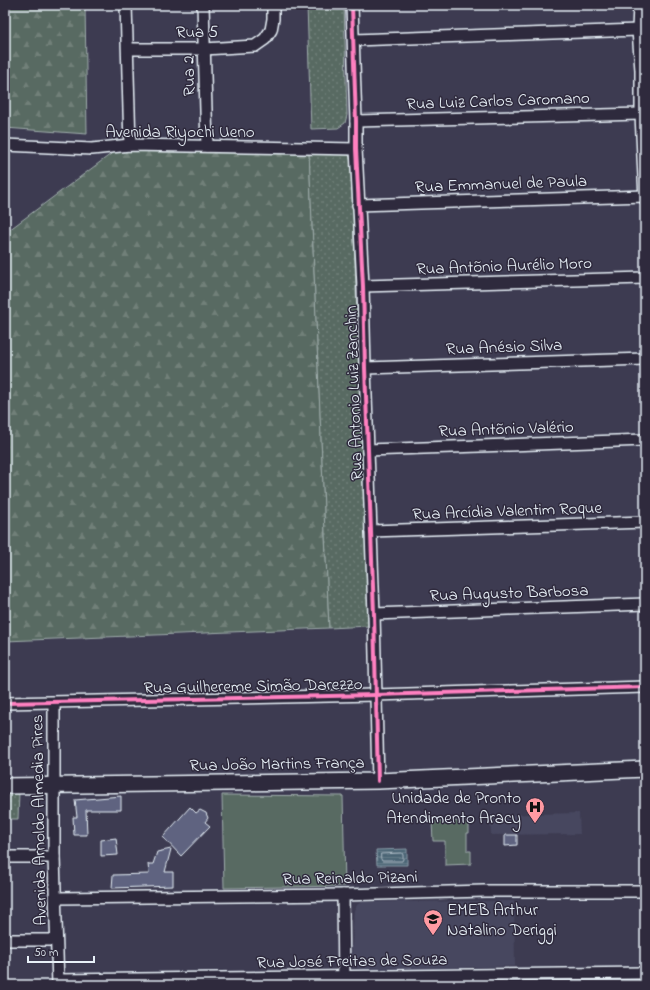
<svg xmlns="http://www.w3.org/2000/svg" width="650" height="990" viewBox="0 0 650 990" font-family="'Indie Flower',sans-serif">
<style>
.built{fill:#47475f}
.grass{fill:#596a62;stroke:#a0aead}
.forest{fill:url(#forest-firs);stroke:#a0aead}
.park{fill:url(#park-dots);stroke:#a0aead}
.water{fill:url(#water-rules);stroke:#8a9da9}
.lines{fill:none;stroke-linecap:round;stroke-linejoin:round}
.shore{stroke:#aab9c4;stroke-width:1}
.building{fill:#5e6480;stroke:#e8f1f8}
.minor-casing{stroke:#e8f1f8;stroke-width:14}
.secondary-casing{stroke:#e8f1f8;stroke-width:18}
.minor{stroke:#2f2a3d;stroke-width:11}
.secondary{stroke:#2f2a3d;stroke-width:15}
.cycleway-casing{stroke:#2f2a3d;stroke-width:6}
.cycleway{stroke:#ff80c0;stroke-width:4}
.labels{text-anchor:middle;stroke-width:3;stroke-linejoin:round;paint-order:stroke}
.street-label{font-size:17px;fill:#e8f1f8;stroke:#2f2a3d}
.poi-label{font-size:17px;fill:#e8f1f8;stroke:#2f2a3d;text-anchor:end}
</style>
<defs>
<pattern id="forest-firs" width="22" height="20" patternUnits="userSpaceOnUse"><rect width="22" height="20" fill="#596a62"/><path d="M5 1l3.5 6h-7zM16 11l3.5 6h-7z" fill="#718079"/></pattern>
<pattern id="park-dots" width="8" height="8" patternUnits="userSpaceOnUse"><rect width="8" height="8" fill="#596a62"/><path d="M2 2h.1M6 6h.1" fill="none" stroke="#718079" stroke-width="1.8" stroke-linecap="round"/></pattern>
<pattern id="water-rules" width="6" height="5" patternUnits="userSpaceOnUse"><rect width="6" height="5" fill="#4c6575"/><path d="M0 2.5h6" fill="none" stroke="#667c89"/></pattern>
</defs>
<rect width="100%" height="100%" fill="#3d3b51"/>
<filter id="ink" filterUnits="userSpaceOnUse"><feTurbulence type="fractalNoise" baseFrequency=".025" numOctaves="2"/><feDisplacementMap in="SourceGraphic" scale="8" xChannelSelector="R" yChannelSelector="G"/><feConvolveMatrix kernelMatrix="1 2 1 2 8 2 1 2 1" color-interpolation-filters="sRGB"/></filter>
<g filter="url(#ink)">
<g class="built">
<path d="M579 813 580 834 491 835 490 815Z"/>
<path d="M514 901 515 966 364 971 354 966 351 962 354 910 358 904 362 902Z"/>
</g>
<g class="grass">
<path d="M222 795 343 796 345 886 224 888Z"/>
<path d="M469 821V833H467V851H471V864L445 865V841H433L432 822Z"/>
</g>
<g class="forest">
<path d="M5 5H85L87 134 5 128Z"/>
<path d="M212 149 309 151 329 628 5 641V233L115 151Z"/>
</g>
<g class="park">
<path d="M307 5H344L347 115 345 123 338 128 311 129Z"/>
<path d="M343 148 349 155 351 161 369 626 329 628 309 151Z"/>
<path d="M5 791 19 792 18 819H5Z"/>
</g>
<path class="water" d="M407 849V865H377L376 850Z"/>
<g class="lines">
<path class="shore" d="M381 854 402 853 403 855V859L402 861H382L381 859Z"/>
</g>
<g class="building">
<path d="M121 796V810H86L87 835H74L73 817H77L75 800Z"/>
<path d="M190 807 196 813 200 810 206 813 208 818 205 822 210 826 181 856 163 837Z"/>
<path d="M505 835H517V845L505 846Z"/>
<path d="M116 838 118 855 101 856V840Z"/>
<path d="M171 849 165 872H173V886L112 888 113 875 149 874 148 864H153L157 852Z"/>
</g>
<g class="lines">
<g class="minor-casing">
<g id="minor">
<path d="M126 5 130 145"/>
<path d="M203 5 207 146"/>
<path d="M352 5 356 121V149L363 286 365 368 374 614 378 781"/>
<path d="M639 5 638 30 641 70V114L645 199"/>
<path d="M354 40 638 30"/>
<path d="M128 49H204L255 46 265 39 271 30 273 19V5"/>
<path d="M356 121 641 114"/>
<path d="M5 145 92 149 130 145 356 149"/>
<path d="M358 205 645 196"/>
<path d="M363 286 645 278"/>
<path d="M365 368 645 359"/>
<path d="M368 450 645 440"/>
<path d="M371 531 645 522"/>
<path d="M374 614 645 604"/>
<path d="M5 703 375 695 645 687"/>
<path d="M54 703V857L58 985"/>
<path d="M5 857H54"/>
<path d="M343 895 344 985"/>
<path d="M56 898 343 895 484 891H645"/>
<path d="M5 940H56"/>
<path d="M59 980 645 973"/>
</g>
</g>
<g class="secondary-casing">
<path id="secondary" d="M5 786 378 781 645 769"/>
</g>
<use href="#minor" class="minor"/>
<use href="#secondary" class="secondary"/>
<g class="cycleway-casing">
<g id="cycleway">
<path d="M352 5 356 121V149L363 286 365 368 374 614 378 781"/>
<path d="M5 703 375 695 645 687"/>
</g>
</g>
<use href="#cycleway" class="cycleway"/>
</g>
</g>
<defs>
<g id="hospital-pin" transform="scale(1)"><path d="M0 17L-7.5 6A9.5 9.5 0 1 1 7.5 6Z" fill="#ff9aa2" stroke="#2f2a3d"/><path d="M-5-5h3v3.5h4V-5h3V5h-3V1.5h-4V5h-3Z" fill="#111"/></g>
<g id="school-pin" transform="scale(1)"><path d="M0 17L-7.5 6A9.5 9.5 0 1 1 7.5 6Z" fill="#ff9aa2" stroke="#2f2a3d"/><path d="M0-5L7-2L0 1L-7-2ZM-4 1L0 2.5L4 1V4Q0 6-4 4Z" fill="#111"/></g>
</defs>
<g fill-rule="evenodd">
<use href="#hospital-pin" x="535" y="807"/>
<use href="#school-pin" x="433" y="919"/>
</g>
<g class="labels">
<g class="street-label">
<text transform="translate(197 31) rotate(-1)" y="6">Rua 5</text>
<text transform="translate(188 76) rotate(-91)" y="6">Rua 2</text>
<text transform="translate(498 100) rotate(-2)" y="6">Rua Luiz Carlos Caromano</text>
<text x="180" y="137">Avenida Riyochi Ueno</text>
<text transform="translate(501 183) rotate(-2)" y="6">Rua Emmanuel de Paula</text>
<text transform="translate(504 265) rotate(-2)" y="6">Rua Antõnio Aurélio Moro</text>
<text transform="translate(504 346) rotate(-2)" y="6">Rua Anésio Silva</text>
<text transform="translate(353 393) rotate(-92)" y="6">Rua Antonio Luiz Zanchin</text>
<text transform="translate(506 428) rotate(-2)" y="6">Rua Antõnio Valério</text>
<text transform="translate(507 510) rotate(-2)" y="6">Rua Arcídia Valentim Roque</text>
<text transform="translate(509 592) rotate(-2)" y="6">Rua Augusto Barbosa</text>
<text transform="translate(253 685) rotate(-1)" y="6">Rua Guilhereme Simão Darezzo</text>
<text transform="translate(277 763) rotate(-1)" y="6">Rua João Martins França</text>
<text transform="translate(38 820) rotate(-91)" y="6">Avenida Arnoldo Almedia Pires</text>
<text transform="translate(350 877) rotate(-1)" y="6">Rua Reinaldo Pizani</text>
<text transform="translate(352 960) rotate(-1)" y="6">Rua José Freitas de Souza</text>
</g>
<g class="poi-label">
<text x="521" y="803">Unidade de Pronto<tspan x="521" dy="20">Atendimento Aracy</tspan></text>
<text x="447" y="915" text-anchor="start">EMEB Arthur<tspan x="447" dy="20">Natalino Deriggi</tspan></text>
</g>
</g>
<rect width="650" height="990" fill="none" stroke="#2f2a3d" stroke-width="20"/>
<rect x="10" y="10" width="630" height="970" fill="none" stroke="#e8f1f8" stroke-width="1.5" filter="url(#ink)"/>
<path d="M28 956v6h66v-6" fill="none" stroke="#e8f1f8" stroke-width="2"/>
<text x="34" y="956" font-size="12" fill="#e8f1f8" stroke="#2f2a3d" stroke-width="3" paint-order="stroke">50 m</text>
</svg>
